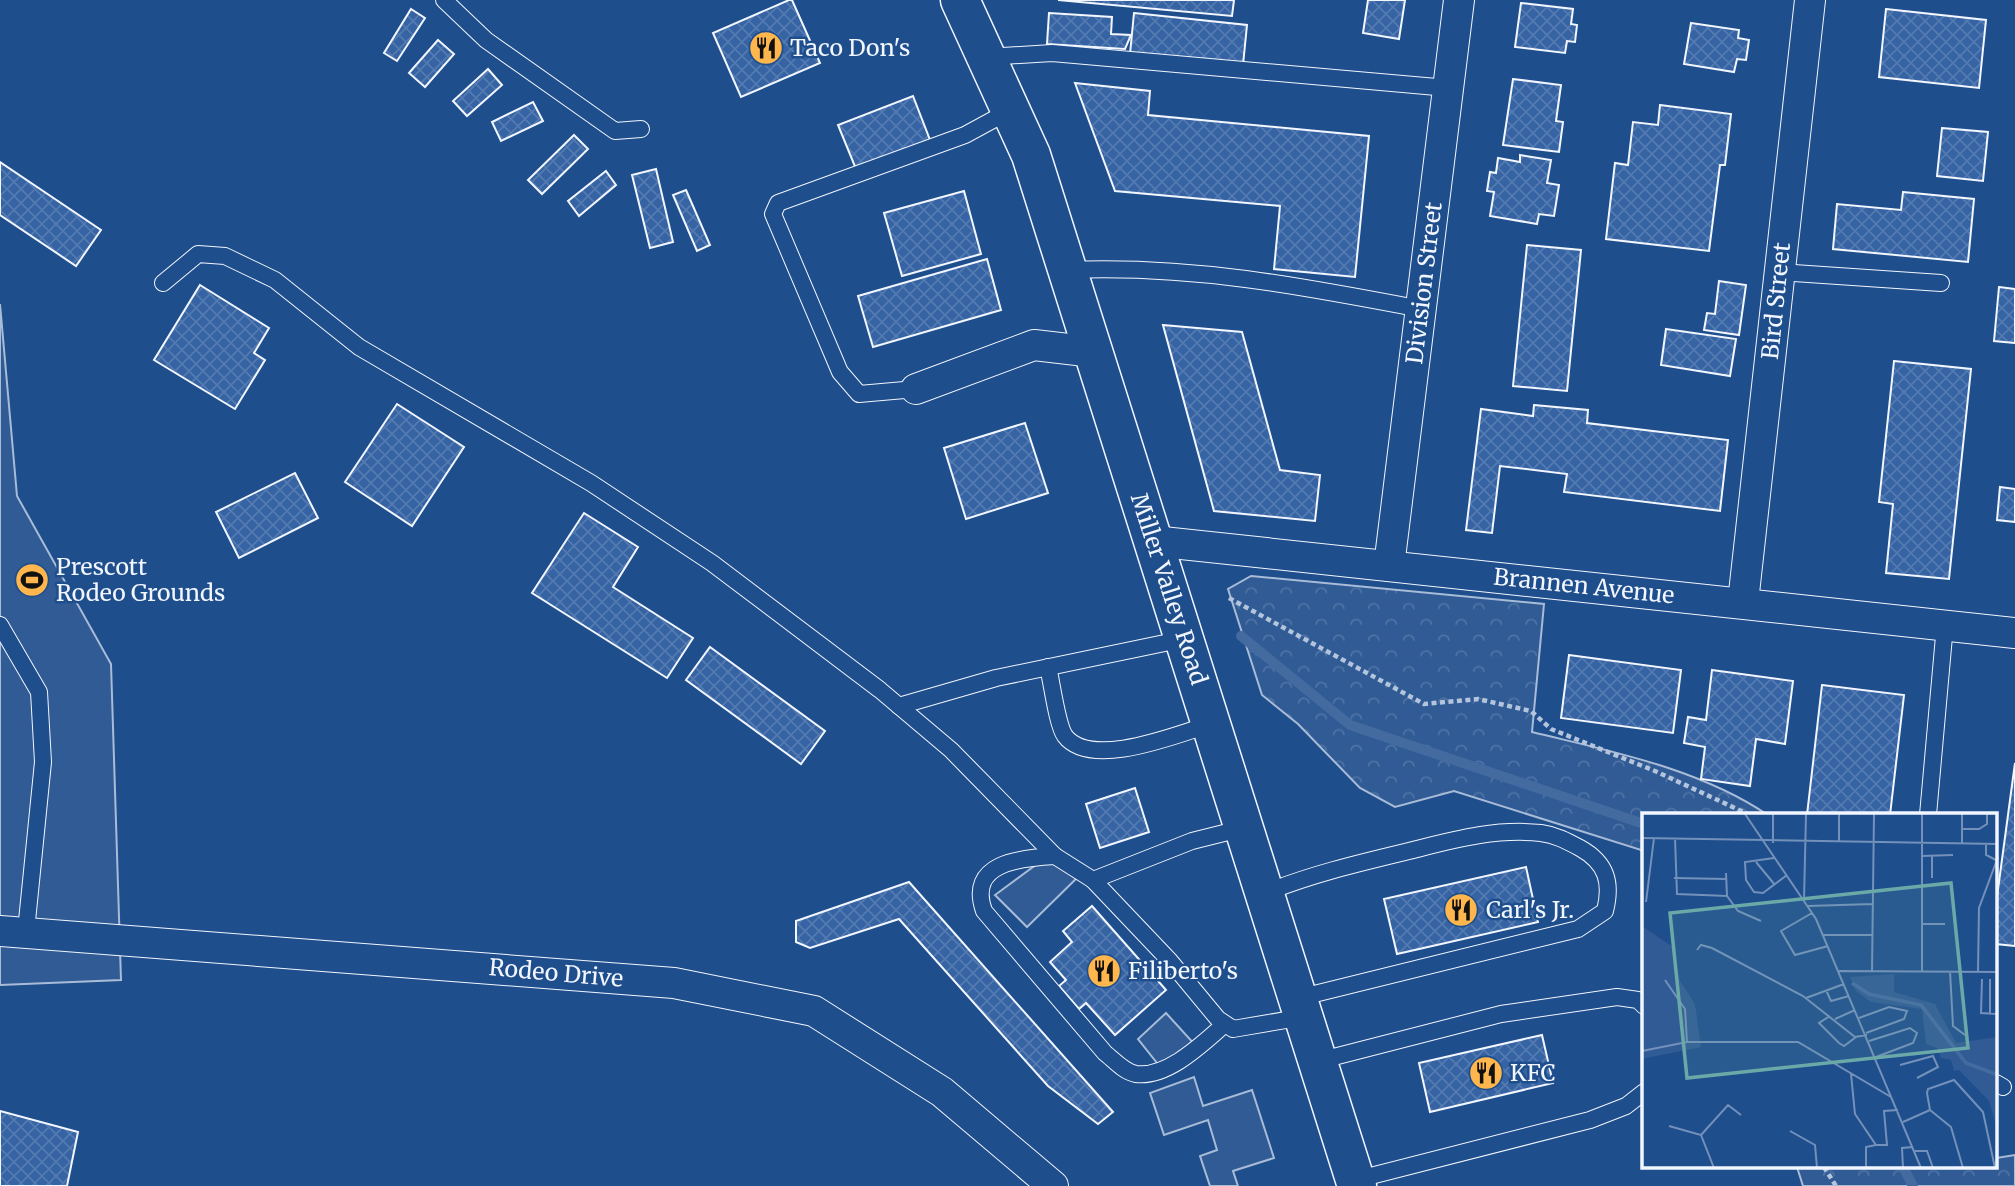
<svg xmlns="http://www.w3.org/2000/svg" width="2015" height="1186" viewBox="0 0 2015 1186" font-family="Merriweather,serif">
<style>
.built{fill:#305b95;stroke:#a8bbd7;stroke-width:2}
.forest{fill:url(#forest-crowns);stroke:#a8bbd7;stroke-width:2}
.lines{fill:none;stroke-linecap:round;stroke-linejoin:round}
.stream{stroke:#446ba0;stroke-width:10}
.building{fill:url(#building-cross-hatch);stroke:#f2f6ff;stroke-width:2}
.lane-casing{stroke:#f2f6ff;stroke-width:18}
.street-casing{stroke:#f2f6ff;stroke-width:32}
.secondary-casing{stroke:#f2f6ff;stroke-width:41}
.path{stroke:#b3c4dc;stroke-width:4.5;stroke-dasharray:5 3.5;stroke-linecap:butt}
.lane{stroke:#1f4e8c;stroke-width:16}
.street{stroke:#1f4e8c;stroke-width:30}
.secondary{stroke:#1f4e8c;stroke-width:38}
.labels{text-anchor:middle;stroke-width:5;stroke-linejoin:round;paint-order:stroke}
.poi-label{font-size:23px;fill:#f2f6ff;stroke:#1f4e8c;text-anchor:start}
.street-label{font-size:23px;fill:#f2f6ff;stroke:#1f4e8c}
.inset-river{fill:none;stroke:#446ba0;stroke-width:3.5}
.inset-road{fill:none;stroke:#7391ba;stroke-width:2}
.view{fill:#6aa9a8;fill-opacity:0.15;stroke:#6aa9a8;stroke-width:3.5}
.inset-edge{fill:none;stroke:#f2f6ff;stroke-width:3.5}
</style>
<defs>
<pattern id="forest-crowns" width="20" height="18" patternUnits="userSpaceOnUse" patternTransform="scale(1.75)"><rect width="20" height="18" fill="#305b95"/><path d="M2 6a3 3 0 1 1 6 0M12 15a3 3 0 1 1 6 0" fill="none" stroke="#4e73a5"/></pattern>
<pattern id="building-cross-hatch" width="8" height="8" patternUnits="userSpaceOnUse" patternTransform="scale(1.75)"><rect width="8" height="8" fill="#3563a3"/><path d="M0 0l8 8M0 8l8-8" fill="none" stroke="#537ab1"/></pattern>
</defs>
<rect width="100%" height="100%" fill="#1f4e8c"/>
<g class="built">
<path d="M0 304 17 496 111 664 121 980 0 985Z"/>
<path d="M1048 856 1082 873 1027 927 995 895Z"/>
<path d="M1166 1013 1197 1047 1161 1068 1138 1039Z"/>
<path d="M1194 1077 1203 1106 1252 1090 1274 1158 1233 1171 1238 1186H1210L1200 1156 1217 1150 1208 1120 1164 1135 1150 1093Z"/>
</g>
<g class="forest">
<path d="M1251 576 1544 604 1532 732C1613 752 1698 768 1768 815H1644V851L1454 791 1395 807 1360 788 1298 724 1262 695 1228 589Z"/>
<path d="M2015 1155V1186H1803L1797 1167H1996V1158Z"/>
</g>
<g class="lines">
<g class="stream">
<path d="M1241 636 1350 725 1644 824"/>
<path d="M1903 1167 1913 1186"/>
</g>
</g>
<g class="building">
<path d="M789 0H792L820 63 741 97 713 33Z"/>
<path d="M1058 0H1234L1232 16Z"/>
<path d="M1368 0H1405L1399 39 1363 33Z"/>
<path d="M1521 3 1573 9 1571 24 1577 25 1575 42 1567 41 1565 53 1515 47Z"/>
<path d="M411 9 425 18 397 61 384 53Z"/>
<path d="M1886 9 1986 20 1979 88 1879 77Z"/>
<path d="M1049 13 1112 17 1111 34 1131 35 1125 49 1047 44Z"/>
<path d="M1134 13 1247 25 1243 65 1130 54Z"/>
<path d="M1691 23 1739 30 1738 38 1749 40 1746 60 1737 59 1734 72 1684 64Z"/>
<path d="M438 40 454 54 425 87 409 73Z"/>
<path d="M488 69 502 85 467 116 453 101Z"/>
<path d="M1513 79 1561 85 1556 121 1563 122 1559 152 1503 145Z"/>
<path d="M1075 83 1150 91 1148 115 1369 136 1355 277 1274 269 1280 206 1115 191Z"/>
<path d="M913 96 930 140 856 169 838 125Z"/>
<path d="M533 102 543 121 501 141 492 122Z"/>
<path d="M1660 105 1731 114 1725 165H1720L1709 251 1606 239 1615 163 1628 165 1633 122 1658 125Z"/>
<path d="M1942 128 1988 132 1983 181 1937 176Z"/>
<path d="M574 135 588 149 542 194 528 180Z"/>
<path d="M1520 155 1551 160 1547 183 1559 185 1554 216 1539 214 1537 224 1490 216 1494 192 1487 191 1490 172 1496 173 1498 158 1520 162Z"/>
<path d="M0 162 101 230 76 266 0 215Z"/>
<path d="M656 169 673 242 650 248 632 175Z"/>
<path d="M606 171 616 185 579 216 568 201Z"/>
<path d="M686 190 710 245 697 251 673 195Z"/>
<path d="M964 191 981 254 902 276 884 213Z"/>
<path d="M1903 192 1974 199 1968 262 1833 249 1837 204 1901 210Z"/>
<path d="M1527 245 1581 250 1567 391 1513 386Z"/>
<path d="M987 259 1001 310 873 347 858 296Z"/>
<path d="M1719 281 1746 285 1739 335 1704 330 1707 313 1715 314Z"/>
<path d="M200 285 269 328 254 353 265 360 235 409 154 360Z"/>
<path d="M1999 287 2015 289V343L1994 341Z"/>
<path d="M1163 325 1242 332 1280 470 1320 475 1315 521 1214 511Z"/>
<path d="M1666 329 1736 339 1730 376 1661 365Z"/>
<path d="M1894 361 1971 369 1949 579 1886 573 1893 504 1879 502Z"/>
<path d="M397 404 464 447 412 526 345 482Z"/>
<path d="M1534 405 1588 410 1587 423 1728 440 1720 511 1564 492 1567 474 1500 466 1492 533 1466 530 1481 409 1533 416Z"/>
<path d="M1025 423 1048 493 966 519 944 448Z"/>
<path d="M295 473 318 518 239 558 216 512Z"/>
<path d="M2000 487 2015 489V522L1997 520Z"/>
<path d="M584 513 638 547 613 587 693 638 667 678 532 593Z"/>
<path d="M710 647 825 731 801 764 686 680Z"/>
<path d="M1569 655 1681 670 1673 733 1561 718Z"/>
<path d="M1712 670 1793 681 1785 744 1756 739 1750 786 1701 779 1705 747 1684 743 1688 717 1706 720Z"/>
<path d="M1822 685 1904 695 1890 815H1807Z"/>
<path d="M2015 763V946L1996 944V904Z"/>
<path d="M1135 788 1149 832 1100 848 1086 804Z"/>
<path d="M1526 867 1538 922 1397 954 1384 899Z"/>
<path d="M909 882 1113 1112 1098 1124 1048 1086 899 919 810 948 796 942V921Z"/>
<path d="M1092 906 1166 990 1115 1035 1086 1003 1079 1009 1059 986 1066 980 1050 962 1072 942 1063 931Z"/>
<path d="M1542 1035 1553 1083 1430 1112 1419 1063Z"/>
<path d="M0 1111 78 1132 67 1186H0Z"/>
</g>
<g class="lines">
<g class="lane-casing">
<g id="lane">
<path d="M444 0 486 40 615 131 641 129"/>
<path d="M987 57 1052 53 1448 88"/>
<path d="M1068 270C1191 265 1301 286 1421 309"/>
<path d="M1779 272 1941 283"/>
<path d="M163 283 198 254 225 256 275 280 359 347 591 483 712 563 880 690 951 750 1055 856 1093 880 1170 961 1218 1019 1233 1029 1304 1017"/>
<path d="M916 389 859 394 840 372 773 214 778 203 965 135 1011 110"/>
<path d="M0 625 39 692 43 762 26 931"/>
<path d="M1048 667C1052 683 1057 725 1065 736 1091 770 1178 734 1211 724"/>
<path d="M899 706 996 678 1184 639"/>
<path d="M1928 815 1945 625"/>
<path d="M1055 856C1019 858 967 863 984 911L1105 1053C1114 1060 1124 1072 1136 1074 1168 1078 1203 1043 1225 1024"/>
<path d="M1093 880 1192 841 1244 828"/>
<path d="M1265 893C1312 874 1359 863 1409 851 1453 840 1495 828 1541 833 1556 835 1567 841 1580 848 1607 863 1612 883 1605 911L1578 929 1298 998"/>
<path d="M1318 1061 1501 1014 1617 997 1638 1000 1644 1006"/>
<path d="M1996 1083 2003 1087"/>
<path d="M1355 1180 1590 1120 1626 1106 1644 1092"/>
</g>
</g>
<g class="street-casing">
<g id="street">
<path d="M916 389 1034 345 1094 352"/>
<path d="M1153 541 2015 633"/>
<path d="M1389 566 1459 0"/>
<path d="M1743 602 1810 0"/>
<path d="M0 931 674 983 814 1011 942 1092 1053 1186"/>
</g>
</g>
<g class="secondary-casing">
<path id="secondary" d="M960 0 1031 155 1357 1186"/>
</g>
<g class="path">
<path d="M1229 598 1424 704 1478 699 1531 711 1551 729 1655 771 1750 815"/>
<path d="M1824 1167 1836 1186"/>
</g>
<use href="#lane" class="lane"/>
<use href="#street" class="street"/>
<use href="#secondary" class="secondary"/>
</g>
<defs>
<g id="restaurant-disc" transform="scale(1.75)"><circle r="9.5" fill="#ffb74d" stroke="#1f4e8c"/><path d="M-5-6h1v4h1v-4h1v4h1v-4h1v5L-1.5 .5V6h-2V.5L-5-1ZM5-6V6H3V1.5H1.5Q1.5-4 5-6Z" fill="#111"/></g>
<g id="stadium-disc" transform="scale(1.75)"><circle r="9.5" fill="#ffb74d" stroke="#1f4e8c"/><path d="M0-5a6.5 5 0 1 0 0 10a6.5 5 0 1 0 0-10ZM-3.5-1.8h7v3.6h-7Z" fill="#111"/></g>
</defs>
<g fill-rule="evenodd">
<use href="#restaurant-disc" x="766" y="48"/>
<use href="#stadium-disc" x="32" y="580"/>
<use href="#restaurant-disc" x="1461" y="910"/>
<use href="#restaurant-disc" x="1104" y="971"/>
<use href="#restaurant-disc" x="1486" y="1073"/>
</g>
<g class="labels">
<g class="poi-label">
<text x="790" y="56">Taco Don's</text>
<text x="56" y="575">Prescott<tspan x="56" dy="26">Rodeo Grounds</tspan></text>
<text x="1486" y="918">Carl's Jr.</text>
<text x="1128" y="979">Filiberto's</text>
<text x="1510" y="1081">KFC</text>
</g>
<g class="street-label">
<text transform="translate(1424 283) rotate(-83)" y="8">Division Street</text>
<text transform="translate(1776 301) rotate(-84)" y="8">Bird Street</text>
<text transform="translate(1584 586) rotate(6)" y="8">Brannen Avenue</text>
<text transform="translate(1169 589) rotate(72)" y="8">Miller Valley Road</text>
<text transform="translate(556 973) rotate(5)" y="8">Rodeo Drive</text>
</g>
</g>
<g transform="translate(1642 813)">
<rect width="355" height="355" fill="#1f4e8c"/>
<path d="M0 113 31 134 38 168 53 191 59 234 0 246Z" fill="#305b95"/>
<path d="M252 161V179L293 191 314 230 355 224V316L347 288 317 257 312 258 309 247 299 245 295 235 284 231 280 196 229 189 214 178 208 164Z" fill="#305b95"/>
<path class="inset-river" d="M210 170 227 181 279 192 324 250 356 262"/>
<path class="inset-road" d="M103 1 174 106 279 355M320 1V30M320 16H337L345 11V1M0 25 356 31M33 25 35 81 85 83 84 60M131 30V1M197 30V1M344 31V42L354 47M280 43 311 42M290 43V65M132 45 103 49 104 67 112 79 121 80 145 62M114 49 133 72M32 65 85 66M85 83 96 98 119 108M162 87 164 1M4 89 12 25M166 93 231 91M170 100 139 118 153 142 186 133M280 111H303M181 122H231M55 137 59 132 70 135 161 183 213 224 225 222M197 158 356 159M230 158 232 1M280 158V1M308 158 311 213 323 222M336 158 337 95 356 44M340 166 339 200 356 201M23 167 43 196 45 229M184 177 189 188 207 183M164 185 202 171M348 202V166M188 203 177 210 197 230 202 233 214 224M217 205 247 194 265 198 262 206 224 220M193 206 213 197M227 228 268 215 275 220 271 230 234 244M0 238 45 229H156L249 284M258 252 291 243 296 254 275 265M209 261 213 301 234 332H245L242 298 256 297M261 309 288 297M27 313 59 322 72 355M148 318 173 332 175 355M59 322 86 292 99 302M273 338H285L291 355M224 355V334L234 332M261 355 260 335 271 334M321 355 309 314 288 297 285 280 286 276 312 267 341 299 353 355"/>
<path class="view" d="M309 70 326 235 45 265 28 100Z"/>
<rect width="355" height="355" class="inset-edge"/>
</g>
</svg>
